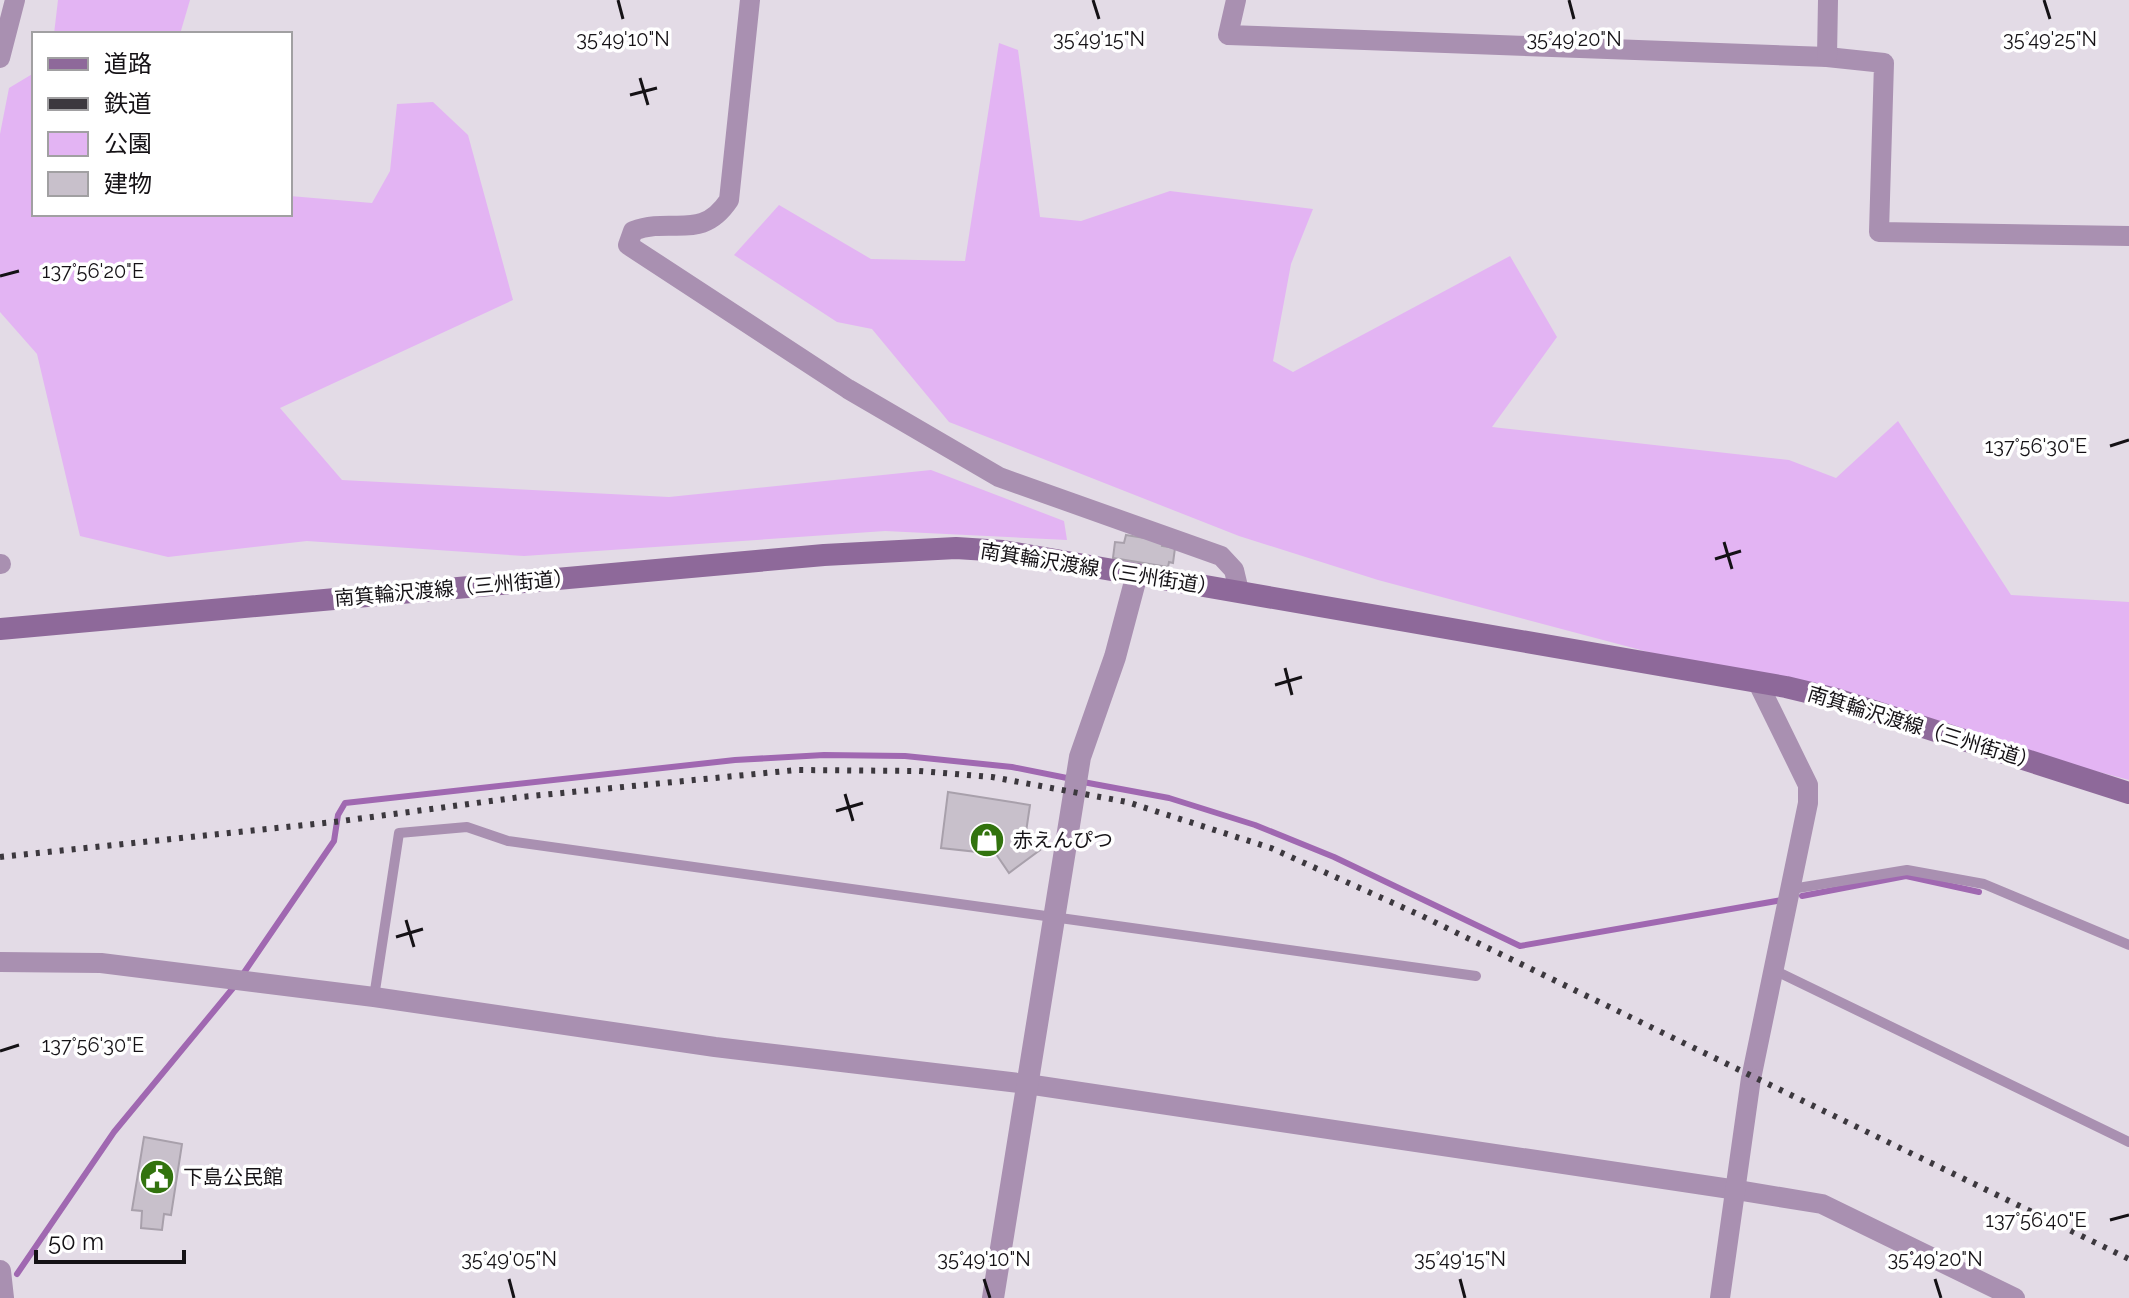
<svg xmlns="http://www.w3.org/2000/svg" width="2129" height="1298" viewBox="0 0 2129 1298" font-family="Raleway,'Noto Sans JP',sans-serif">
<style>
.green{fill:#e3b4f3}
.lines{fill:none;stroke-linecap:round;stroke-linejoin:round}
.stream{stroke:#a068b1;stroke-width:6}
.building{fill:#c8c0cb;stroke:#a8a0ab;stroke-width:2}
.service{stroke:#a990b1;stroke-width:10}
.minor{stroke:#a990b1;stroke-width:20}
.tertiary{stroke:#a990b1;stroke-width:22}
.secondary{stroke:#8e699a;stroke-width:22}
.rail{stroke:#3c383e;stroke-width:6;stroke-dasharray:4 8;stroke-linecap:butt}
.ticks{fill:none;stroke:#151216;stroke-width:3}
.labels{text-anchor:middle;stroke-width:7;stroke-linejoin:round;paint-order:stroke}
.street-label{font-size:20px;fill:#151216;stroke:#fff}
.poi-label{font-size:20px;fill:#151216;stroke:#fff;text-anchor:start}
.ticks-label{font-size:20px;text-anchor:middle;fill:#151216;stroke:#fff;stroke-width:7;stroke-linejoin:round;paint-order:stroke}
</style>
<rect width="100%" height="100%" fill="#e3dbe6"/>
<g class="green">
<path d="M58 0H190L180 34H54Z"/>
<path d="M999 43 1018 50 1040 217 1081 221 1170 191 1313 209 1291 264 1273 361 1293 372 1510 256 1557 337 1492 427 1789 460 1836 478 1898 421 2011 595 2129 602V780L1378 580 1239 536 949 422 872 329 837 322 734 255 779 205 871 259 965 261Z"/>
<path d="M34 73V214H290V196L372 203 390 171 397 104 433 102 468 135 513 300 280 408 342 480 669 497 931 470 1064 521 1067 540 885 531 524 556 307 541 168 557 80 536 37 354 0 312V134L9 88Z"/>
</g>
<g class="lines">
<g class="stream">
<path d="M1083 782 1169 798 1255 825 1334 857 1520 946 1782 900"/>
<path d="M1802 896 1906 876 1979 892"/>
<path d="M243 974 334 841 338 815 345 803 735 760 824 755 905 756 1012 767 1067 778"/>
<path d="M17 1274 114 1132 233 988"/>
</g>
</g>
<g class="building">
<path d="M1126 535 1163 541 1162 546 1175 548 1173 563 1169 562 1168 567 1113 558 1115 542 1124 543Z"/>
<path d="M948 792 1030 805 1026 832 1040 850 1009 873 996 854 941 848Z"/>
<path d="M144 1137 182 1144 171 1215 164 1214 162 1230 141 1228 142 1211 132 1210Z"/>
</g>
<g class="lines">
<g class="service">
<path d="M1792 889 1907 870 1984 884 2129 945"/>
<path d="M1774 970 2129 1142"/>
<path d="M374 997 399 833 467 827 508 841 1476 976"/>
</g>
<g class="minor">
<path d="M750 0 729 200C701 242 673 216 633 231L628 245 848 389 999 477 1221 556 1234 570 1239 591"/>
<path d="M1236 0 1228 35 1827 57 1884 63 1879 232 2129 236"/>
<path d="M1827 57 1828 0"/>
<path d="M0 58 15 0"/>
<path d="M0 564H1"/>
<path d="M0 962 101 963 374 997 715 1047 1027 1084 1737 1190 1822 1204 2015 1298"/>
<path d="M1752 1074 1808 803V785L1758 683"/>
<path d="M1720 1298 1751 1078"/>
</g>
<g class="tertiary">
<path d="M0 1271 3 1298"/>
<path d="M993 1298 1080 757 1115 657 1137 574"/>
</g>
<path class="secondary" d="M0 629 824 555 956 548 1003 551 1786 687 1836 699 2129 793"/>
<path class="rail" d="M0 857 334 822 521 797 796 770 919 771 992 777 1127 802 1271 848 1422 916 2129 1259"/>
</g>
<path class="ticks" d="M618 0 623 19M1093 0 1099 19M1569 0 1574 19M2044 0 2050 19M640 78 648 105M630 95 657 88M0 276 19 271M2110 446 2129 440M1724 542 1732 569M1715 559 1741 551M1285 668 1292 695M1275 685 1302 677M845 794 853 821M836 811 863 803M406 920 414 947M396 937 423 929M0 1051 19 1045M2110 1220 2129 1215M509 1279 514 1298M984 1279 990 1298M1460 1279 1465 1298M1935 1279 1941 1298"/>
<defs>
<g id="shop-disc" transform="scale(1.8)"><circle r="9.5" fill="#32730e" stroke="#fff"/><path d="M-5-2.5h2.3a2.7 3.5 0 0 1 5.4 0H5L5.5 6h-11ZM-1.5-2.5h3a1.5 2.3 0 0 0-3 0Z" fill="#fff"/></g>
<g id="civic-disc" transform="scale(1.8)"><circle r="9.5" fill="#32730e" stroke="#fff"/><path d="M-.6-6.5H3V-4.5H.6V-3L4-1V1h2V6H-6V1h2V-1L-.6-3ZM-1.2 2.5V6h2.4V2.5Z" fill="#fff"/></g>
</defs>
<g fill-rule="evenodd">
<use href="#shop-disc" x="987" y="840"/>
<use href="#civic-disc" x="157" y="1177"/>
</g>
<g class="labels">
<g class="street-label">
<text transform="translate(1099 569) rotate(9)" y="7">南箕輪沢渡線（三州街道）</text>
<text transform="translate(454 588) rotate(-5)" y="7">南箕輪沢渡線（三州街道）</text>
<text transform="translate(1923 728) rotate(17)" y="7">南箕輪沢渡線（三州街道）</text>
</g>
<g class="poi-label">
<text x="1013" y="847">赤えんぴつ</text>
<text x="183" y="1184">下島公民館</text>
</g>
</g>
<g class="ticks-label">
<text x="623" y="46">35°49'10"N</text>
<text x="1099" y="46">35°49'15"N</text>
<text x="1574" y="46">35°49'20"N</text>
<text x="2050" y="46">35°49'25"N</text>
<text x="93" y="278">137°56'20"E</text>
<text x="2036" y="453">137°56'30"E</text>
<text x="93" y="1052">137°56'30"E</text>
<text x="2036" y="1227">137°56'40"E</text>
<text x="509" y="1266">35°49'05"N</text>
<text x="984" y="1266">35°49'10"N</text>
<text x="1460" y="1266">35°49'15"N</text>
<text x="1935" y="1266">35°49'20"N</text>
</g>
<rect x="32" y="32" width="260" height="184" fill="#ffffff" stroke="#a1a0a2" stroke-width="2"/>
<rect x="48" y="58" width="40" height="12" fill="#8e699a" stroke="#a1a0a2" stroke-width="2"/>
<text x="104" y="72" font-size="24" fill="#151216">道路</text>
<rect x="48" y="98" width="40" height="12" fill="#3c383e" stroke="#a1a0a2" stroke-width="2"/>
<text x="104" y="112" font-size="24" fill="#151216">鉄道</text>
<rect x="48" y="132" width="40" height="24" fill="#e3b4f3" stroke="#a1a0a2" stroke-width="2"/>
<text x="104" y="152" font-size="24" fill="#151216">公園</text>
<rect x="48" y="172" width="40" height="24" fill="#c8c0cb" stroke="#a1a0a2" stroke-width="2"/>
<text x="104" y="192" font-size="24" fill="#151216">建物</text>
<path d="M36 1250v12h148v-12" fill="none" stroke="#151216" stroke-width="4"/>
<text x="48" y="1250" font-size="24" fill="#151216" stroke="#ffffff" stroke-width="6" paint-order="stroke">50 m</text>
</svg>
